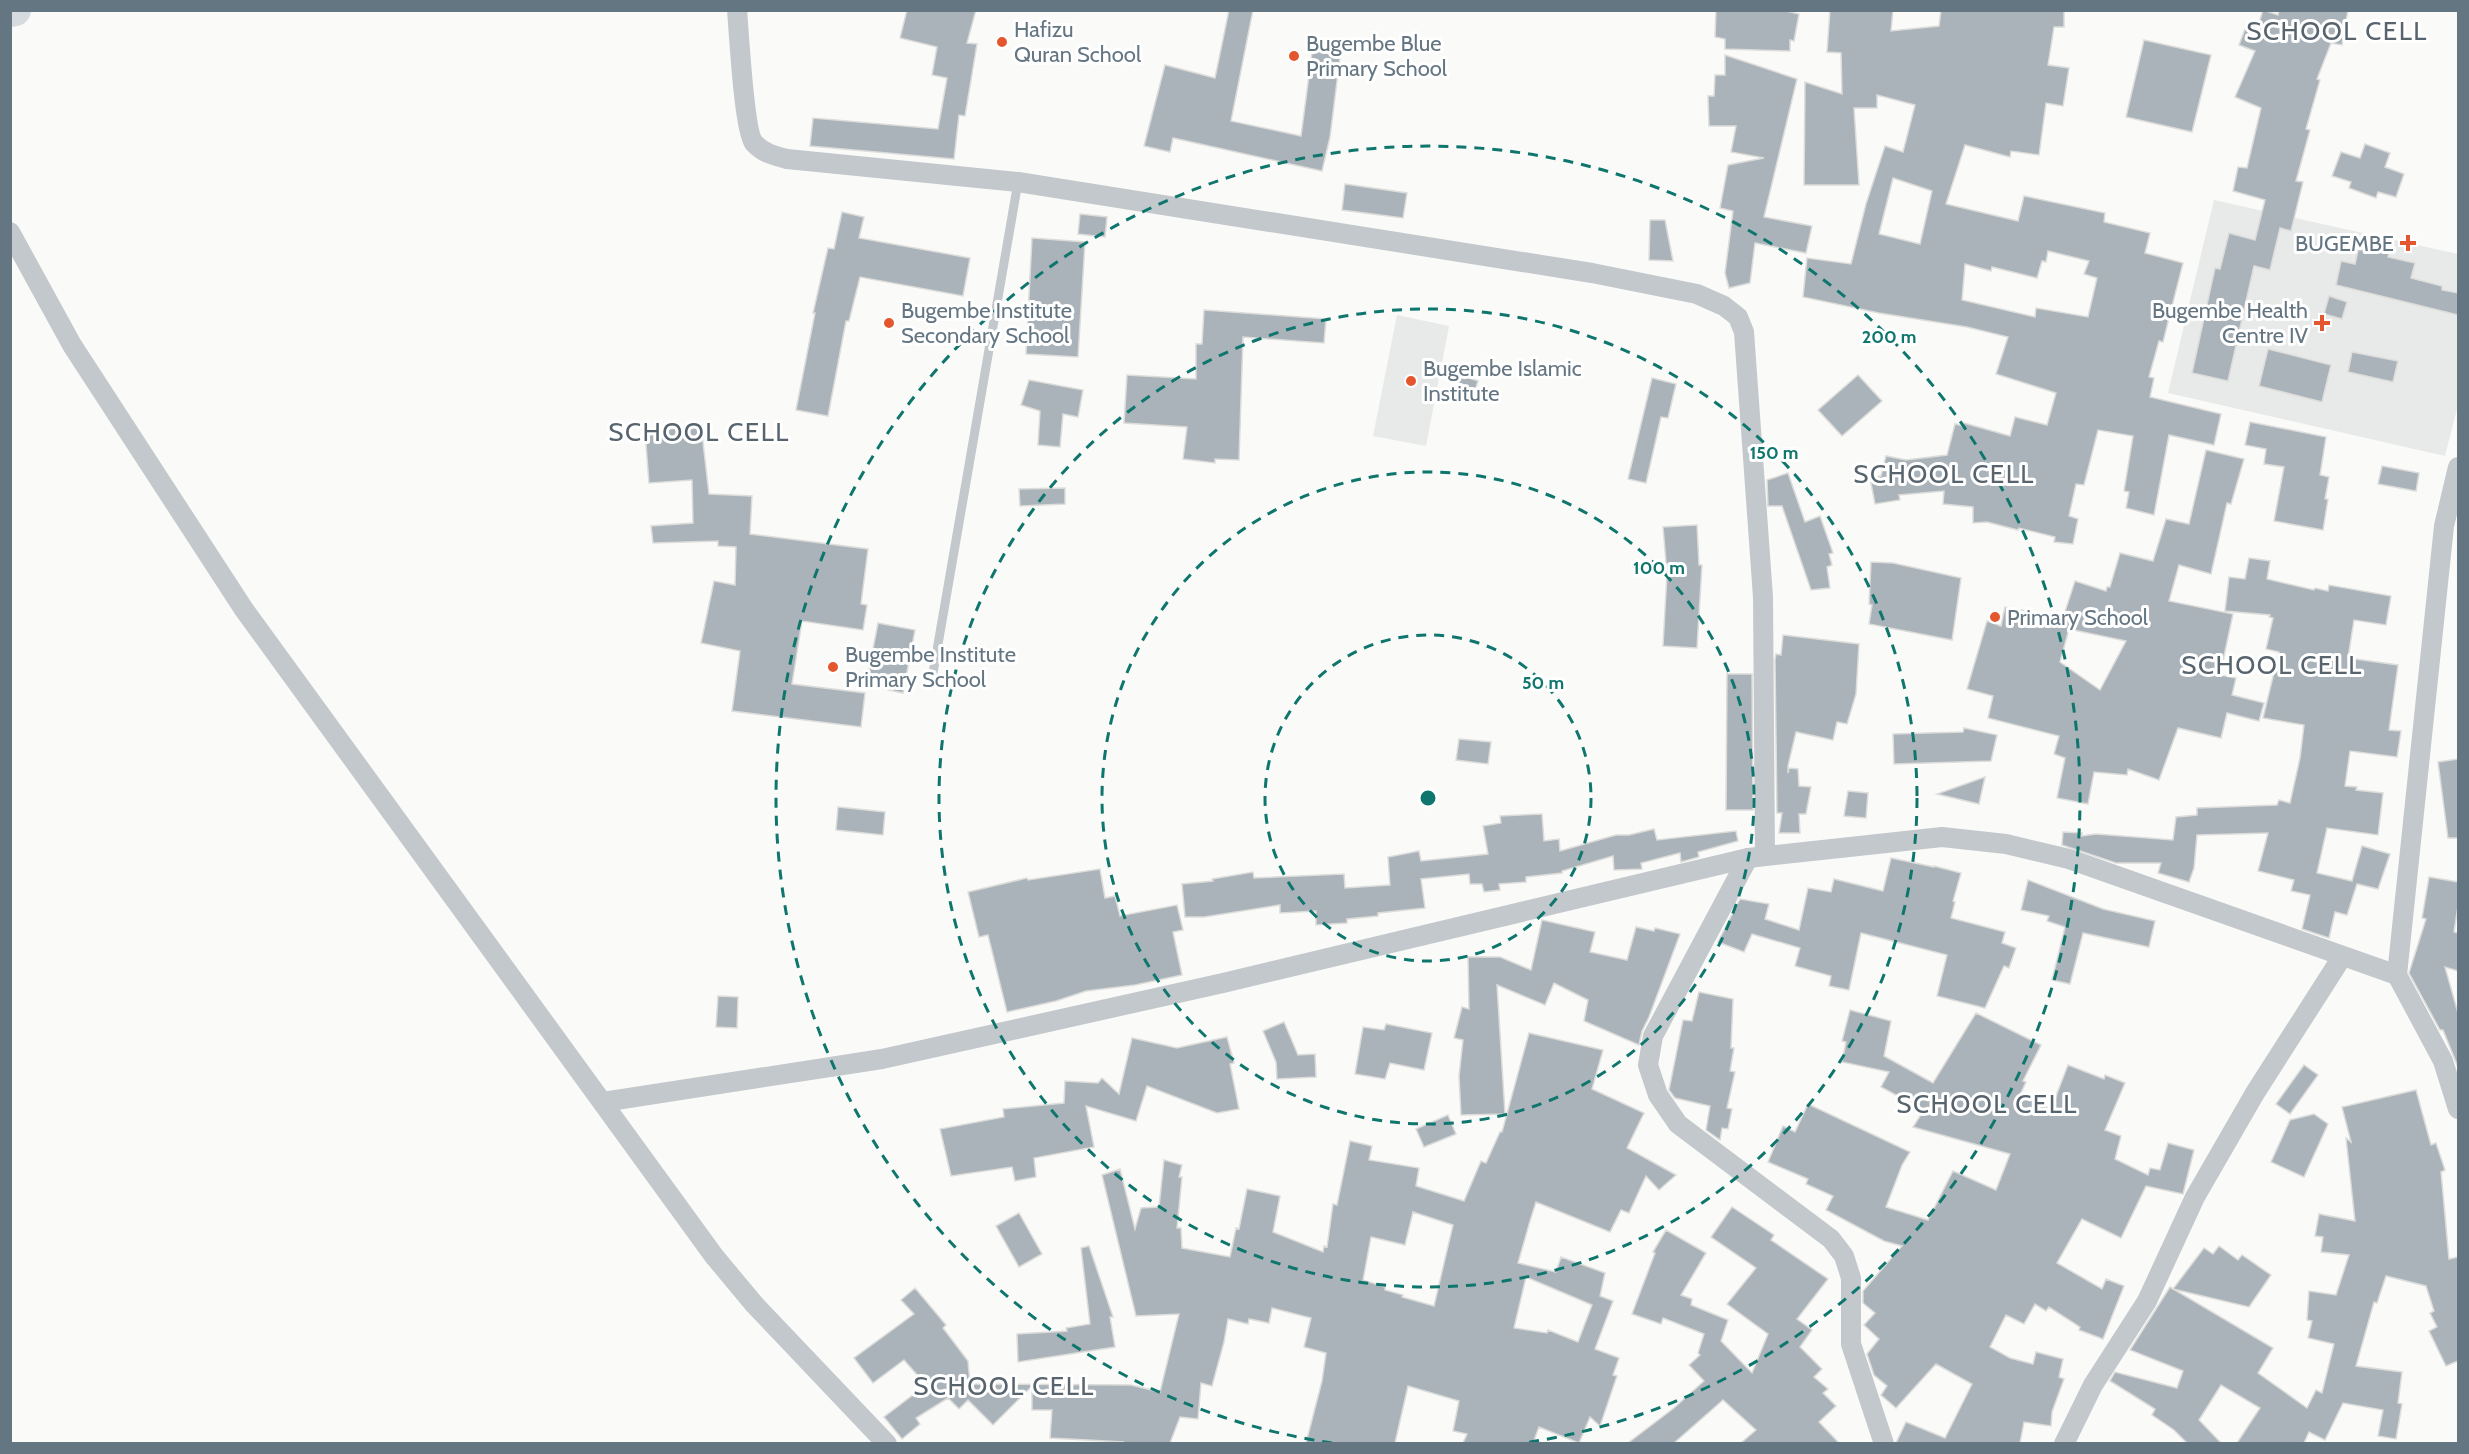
<svg xmlns="http://www.w3.org/2000/svg" width="2469" height="1454" viewBox="0 0 2469 1454" font-family="Cabin,sans-serif">
<style>
.built{fill:#e8e9e9}
.building{fill:#aab3b9;stroke:#dcdcda;stroke-width:1.5;fill-rule:evenodd}
.lines{fill:none;stroke-linecap:round;stroke-linejoin:round}
.service{stroke:#c3c8cc;stroke-width:9}
.minor{stroke:#c3c8cc;stroke-width:20}
.trunk{stroke:#d6dbdf;stroke-width:32}
.ring{fill:none;stroke:#0f766e;stroke-width:3;stroke-dasharray:10 8}
.poi-dot{fill:#e4572e;stroke:#fff;stroke-width:2}
.labels{text-anchor:middle;stroke-width:6;stroke-linejoin:round;paint-order:stroke}
.poi-label{font-size:22px;fill:#657683;stroke:#fff;text-anchor:start}
.quarter-label{font-size:26px;letter-spacing:1.5px;fill:#57646e;stroke:#fff}
.centre{fill:#0f766e;stroke:#fff;stroke-width:3}
.ring-label{font-size:18px;text-anchor:middle;font-weight:bold;fill:#0f766e;stroke:#fff;stroke-width:6;stroke-linejoin:round;paint-order:stroke}
</style>
<rect width="100%" height="100%" fill="#fafaf8"/>
<g class="built">
<path d="M2214 200 2458 254V405L2445 456 2168 393Z"/>
<path d="M1397 315 1449 326 1426 446 1373 436Z"/>
</g>
<g class="building">
<path d="M907 10H976L967 43 977 44 965 116 959 115 954 159 810 146 813 118 938 129 947 78 932 75 937 47 900 38Z"/>
<path d="M1229 10H1253L1231 121 1301 136 1313 45 1341 49 1330 137 1322 171 1173 138 1170 152 1144 146 1165 65 1215 78Z"/>
<path d="M1716 10H1782L1799 14 1794 41 1790 40V51L1725 49V39L1715 37Z"/>
<path d="M1830 10H1893L1891 31 1939 26 1941 10H2064V27H2054L2048 65 2069 68 2063 106 2046 103 2039 155 2011 151 2010 157 1965 145 1946 204 2018 221 2024 196 2105 213 2104 222 2150 233 2145 253 2183 263 2163 342 2159 341 2149 377 2154 378 2150 397 2221 414 2214 445 2169 435 2154 515 2126 508 2129 492 2124 491 2133 436 2098 430 2084 485 2076 484 2069 516 2078 519 2073 544 2054 542 2055 537 2019 528 2018 530 1987 522 1973 523V507L1943 504 1944 491 1899 495 1900 500 1875 504 1870 478 1881 476 1886 456 1906 460 1947 455 1955 424 1963 426 1964 423 2010 436 2015 417 2047 425 2056 393 1996 374 2008 337 1967 327 1879 313 1803 297 1807 258 1851 264 1866 204 1885 146 1903 152 1915 105 1877 95V108H1854L1859 185H1804L1805 82 1842 94 1841 53 1827 52ZM1893 178 1932 191 1920 244 1879 234ZM2048 251 2089 261 2084 274 2097 278 2088 317 2036 308 2035 317 1962 300 1965 264 1991 271 1992 267 2037 278 2042 261 2046 262Z"/>
<path d="M2263 10 2278 15 2279 10H2348L2342 45 2331 43 2317 79 2320 80 2306 129 2310 130 2296 181 2303 182 2291 231 2280 228 2270 270 2254 266 2228 381 2192 373 2215 268 2220 269 2229 233 2255 240 2265 200 2233 191 2238 167 2247 168 2261 108 2235 97 2255 51 2239 45 2245 29 2256 33Z"/>
<path d="M2144 40 2211 55 2192 132 2126 117Z"/>
<path d="M1725 55 1797 79 1764 217 1812 226 1806 253 1755 243 1750 283 1729 288 1725 273 1733 211 1720 208 1728 165 1764 158 1731 152 1736 126H1709L1708 96H1714L1715 75H1725Z"/>
<path d="M2365 144 2390 153 2385 167 2404 174 2396 197 2378 192 2376 198 2349 188 2351 182 2332 176 2341 152 2360 158Z"/>
<path d="M1345 184 1407 193 1403 218 1342 210Z"/>
<path d="M842 212 864 217 859 238 970 258 963 296 860 277 849 321H846L828 416 796 410 815 313H813L828 248 834 249Z"/>
<path d="M1080 214 1107 217 1105 237 1078 234Z"/>
<path d="M1650 220H1665L1673 261 1649 260Z"/>
<path d="M1032 238 1085 242 1078 357 1026 354Z"/>
<path d="M2360 242 2390 249 2388 257 2415 263 2411 278 2442 286V290L2458 293V315L2336 285 2341 261 2355 264Z"/>
<path d="M2329 296 2347 302 2342 319 2324 314Z"/>
<path d="M1204 310 1326 319 1324 343 1243 337 1239 460 1215 459V463L1183 459 1187 427 1124 423 1127 375 1196 379V344H1202Z"/>
<path d="M2268 349 2331 365 2322 402 2259 386Z"/>
<path d="M2352 352 2398 361 2393 382 2348 372Z"/>
<path d="M1461 375 1478 381 1473 397 1456 391Z"/>
<path d="M1858 375 1882 401 1842 436 1818 410Z"/>
<path d="M1652 378 1676 384 1668 418 1661 417 1646 483 1628 479Z"/>
<path d="M1029 380 1083 390 1078 417 1063 414 1060 447 1038 445 1040 411 1021 405Z"/>
<path d="M2250 422 2326 437 2320 475 2329 477 2325 499H2328L2323 530 2274 521 2284 467 2264 464 2266 449 2245 445Z"/>
<path d="M701 425 709 494 752 496 750 534 868 549 861 604 867 605 863 630 802 621 792 684 865 693 861 727 732 711 740 651 701 643 714 581 735 585 736 547 718 546V541L653 543 651 526 693 523 692 480 649 483 645 432Z"/>
<path d="M2206 450 2244 459 2231 504 2227 503 2211 574 2179 565 2169 601 2233 614 2220 675 2236 678 2232 695 2264 703 2259 721 2227 713 2221 738 2178 728 2159 780 2128 769 2127 775 2094 772 2088 804 2057 798 2065 758 2054 754 2059 736 1988 718 1993 696 1967 689 1987 621 2001 626 2005 607 2063 618 2075 581 2106 591 2107 587H2110L2120 553 2153 561 2166 519 2189 524ZM2069 629 2126 641 2100 690 2060 662Z"/>
<path d="M2382 466 2419 473 2416 491 2378 484Z"/>
<path d="M1788 473 1805 522 1820 516 1833 553 1829 554 1832 565 1827 567 1830 588 1811 590 1782 506H1768L1767 480Z"/>
<path d="M1065 488V504L1020 506 1019 489Z"/>
<path d="M1697 525 1699 565H1702L1697 648 1663 646 1667 574 1663 527Z"/>
<path d="M2249 558 2270 561 2267 579 2314 590 2315 588 2328 591 2329 585 2391 596 2386 625 2354 620 2348 658 2398 665 2389 730 2401 731 2397 757 2350 751 2345 786 2357 787 2356 790 2383 793 2378 835 2327 828 2317 873 2352 881 2362 846 2390 854 2378 889 2357 884 2347 915 2335 912 2329 938 2302 929 2310 895 2291 891 2294 880 2258 871 2268 833 2197 835 2194 868 2189 882 2158 873 2161 863H2116L2062 845 2063 832 2082 833 2081 836 2096 834 2173 840 2176 817 2197 815V808L2277 805 2279 800 2290 803 2300 758 2304 725 2263 718 2279 652 2266 649 2273 618 2269 617 2270 615 2225 611 2229 577 2245 579Z"/>
<path d="M1871 562 1893 563 1961 578 1952 640 1869 624 1872 605 1869 604Z"/>
<path d="M878 623 915 630 903 693 866 685Z"/>
<path d="M1783 635 1859 644 1856 694 1847 724 1837 722 1833 740 1796 732 1788 766V773L1789 768 1798 769 1799 786 1811 787 1806 814H1799L1800 833H1779L1782 813H1777L1775 660 1776 654 1781 655Z"/>
<path d="M1727 674H1752L1753 810H1726Z"/>
<path d="M1964 728 1997 735 1991 761 1894 764 1893 734 1963 732Z"/>
<path d="M1459 739 1491 742 1488 764 1456 760Z"/>
<path d="M2458 759V838H2448L2438 762Z"/>
<path d="M1985 777 1979 804 1937 794Z"/>
<path d="M1848 791 1868 793 1866 818 1844 816Z"/>
<path d="M838 807 885 812 883 835 836 830Z"/>
<path d="M1542 814 1544 841 1559 839 1560 851 1616 835H1629L1654 829 1657 840 1736 831 1738 841 1698 852 1699 857 1681 862 1680 853 1641 863 1642 869 1614 870 1613 856 1562 871V873L1526 877V882L1499 884 1500 890 1484 892 1482 884H1470L1469 874 1421 879 1425 908 1378 913V916L1347 919V923L1316 925V911L1280 913V905L1204 917H1185L1182 884 1213 881 1212 879 1253 872 1254 878 1344 874 1345 888 1390 885 1388 857 1419 851 1421 861 1488 854 1483 826 1501 823 1500 816Z"/>
<path d="M1891 858 1934 867V866L1961 873 1953 901 1955 902 1951 918 2005 932 2002 943 2016 948 2009 968 2004 966 1985 1008 1937 996 1947 955 1861 933 1849 990 1829 986 1831 976 1795 966 1800 948 1752 934 1744 952 1718 942 1740 899 1769 904 1765 919 1799 930 1808 888 1831 892 1834 879 1883 891Z"/>
<path d="M1100 869 1105 898 1115 896 1120 916 1177 905 1183 930 1173 932 1182 975 1135 985 1086 991 1056 1001 1007 1012 988 935 979 937 968 892 1027 878 1028 880Z"/>
<path d="M2429 877 2458 882V906L2454 932 2458 933V971L2445 967 2458 1013V1067L2443 1030H2440L2409 973 2426 919 2422 918Z"/>
<path d="M2028 880 2103 909 2155 921 2149 947 2083 933 2070 984 2052 980 2065 927 2047 921 2049 916 2021 910Z"/>
<path d="M1542 920 1595 932 1590 952 1627 960 1636 927 1654 931 1655 928 1680 934 1649 1017 1642 1031 1639 1045 1584 1021 1588 1000 1554 983 1545 1005 1497 985 1505 1114 1461 1115 1459 1076 1463 1040 1454 1038 1462 1007 1469 1009 1468 957H1500L1531 970Z"/>
<path d="M1699 992 1733 999 1731 1048H1734L1730 1071 1735 1072 1727 1108 1732 1109 1728 1129 1722 1128 1720 1140 1706 1130 1710 1106 1675 1098 1669 1090 1683 1020 1692 1021Z"/>
<path d="M718 996 738 997 737 1028 716 1027Z"/>
<path d="M1850 1010 1891 1021 1884 1056 1933 1083 1976 1013 2041 1045 2023 1081 2026 1082 2020 1095 2051 1109 2068 1065 2104 1079 2105 1075 2125 1083 2105 1130 2121 1136 2115 1159 2148 1175 2150 1168 2160 1170 2168 1143 2194 1150 2183 1194 2146 1186 2121 1238 2082 1219 2057 1263 2102 1289 2106 1279 2124 1286 2103 1339 2079 1330 2080 1327 2049 1307 2046 1311 2035 1304 2024 1324 2006 1315 1990 1347 2010 1358 2033 1364 2036 1352 2063 1359 2059 1377 2064 1379 2052 1412 2051 1426 2024 1422 2020 1443H1896L1906 1422 1945 1438 1972 1384 1936 1364 1896 1408 1881 1395 1887 1386 1874 1375 1867 1354 1879 1339 1864 1325 1875 1313 1863 1303V1291L1902 1246 1884 1241 1826 1210 1833 1196 1806 1184 1808 1179 1768 1162 1783 1126 1795 1132 1808 1104 1910 1152 1902 1165 1886 1207 1928 1220 1953 1171 1996 1190 2010 1154 1913 1127 1924 1110 1881 1087 1889 1072 1842 1062 1846 1042 1842 1041Z"/>
<path d="M1284 1022 1298 1055 1315 1054 1316 1077 1277 1079 1276 1062 1263 1031Z"/>
<path d="M1386 1024 1432 1033 1424 1070 1390 1063 1385 1079 1355 1074 1363 1027 1384 1030Z"/>
<path d="M1529 1033 1603 1050 1592 1089 1644 1113 1627 1148 1676 1175 1659 1190 1646 1176 1629 1213 1621 1210 1610 1232 1536 1202 1530 1221 1518 1263 1556 1272 1561 1257 1605 1273 1600 1296 1613 1301 1595 1349 1619 1358 1613 1375 1617 1376 1600 1426 1590 1417 1579 1443 1539 1427 1533 1443H1463L1467 1434 1453 1431 1459 1401 1408 1386 1395 1443H1306L1322 1381 1326 1353 1304 1347 1311 1318 1272 1308 1269 1323 1249 1319 1248 1324 1228 1319 1224 1342 1212 1386 1201 1383 1198 1419 1180 1417 1170 1443H1122L1123 1442 1050 1438 1052 1410H1032V1386L993 1425 968 1400 959 1409 948 1398 916 1418 920 1424 902 1439 884 1417 926 1385 904 1360 873 1383 854 1358 914 1314 901 1300 915 1288 946 1325 943 1328 968 1361 970 1384 1131 1385 1160 1392 1179 1314 1136 1316 1102 1175 1120 1169 1135 1229 1141 1208 1159 1207 1164 1160 1182 1165 1179 1177H1182L1177 1228H1181L1182 1248 1230 1257 1236 1228 1239 1229 1247 1189 1280 1196 1273 1232 1323 1252 1324 1246 1327 1247 1333 1204 1337 1205 1350 1141 1372 1146 1369 1160 1419 1168 1416 1186 1464 1201 1481 1161 1486 1163 1500 1132H1502ZM1413 1212 1453 1225 1434 1306 1402 1297 1403 1295 1385 1290V1287L1363 1280 1371 1237 1405 1245ZM1526 1277 1592 1305 1578 1342 1548 1330 1547 1333 1514 1328Z"/>
<path d="M1227 1037 1234 1063 1230 1064 1239 1109 1217 1113 1147 1086 1136 1121 1086 1106 1094 1147 1034 1158 1036 1177 1015 1181 1012 1167 951 1176 940 1129 1004 1117 1003 1109 1064 1103 1065 1081 1098 1083 1102 1078 1119 1094 1132 1038 1177 1048Z"/>
<path d="M2304 1065 2318 1075 2290 1114 2276 1104Z"/>
<path d="M2416 1090 2431 1145 2436 1143 2445 1170 2441 1172 2449 1259 2458 1257V1361L2446 1366 2429 1331 2437 1327 2430 1313 2434 1311 2426 1286 2386 1276 2377 1303 2374 1302 2356 1366 2402 1372 2398 1403 2402 1404 2396 1439 2378 1436 2383 1410 2343 1403 2325 1440 2309 1432 2304 1443H2237L2260 1408 2221 1385 2199 1420 2221 1443H2187L2174 1430 2152 1415 2155 1409 2110 1381 2115 1372 2177 1388 2183 1371 2130 1350 2170 1287 2273 1348 2258 1373 2307 1408 2316 1390 2322 1393 2334 1344 2308 1338 2312 1321 2307 1320 2309 1291 2336 1295 2349 1255 2321 1252 2323 1237 2315 1236 2319 1214 2355 1221 2346 1138 2351 1142 2342 1107Z"/>
<path d="M2314 1114 2328 1124 2304 1177 2271 1162 2290 1120Z"/>
<path d="M1448 1115 1456 1134 1424 1147 1416 1129Z"/>
<path d="M1732 1207 1774 1235 1771 1240 1828 1279 1797 1319 1812 1330 1800 1347 1822 1369 1814 1377 1828 1389 1823 1393 1836 1406 1819 1422 1839 1443H1741L1756 1430 1723 1400 1674 1443H1628L1674 1408 1704 1381 1689 1365 1700 1355 1698 1353 1704 1334 1663 1318 1661 1324 1632 1314 1655 1253 1653 1252 1666 1230 1706 1253 1681 1295 1692 1299 1691 1305 1728 1320 1721 1341 1752 1373 1768 1334 1727 1304 1756 1268 1711 1237Z"/>
<path d="M1019 1213 1042 1254 1019 1267 996 1226Z"/>
<path d="M1089 1246 1113 1317H1110L1115 1347 1018 1362 1017 1334 1067 1331 1066 1328 1090 1324 1081 1248Z"/>
<path d="M2219 1246 2238 1260 2242 1255 2271 1275 2249 1307 2173 1289 2204 1248 2213 1254Z"/>
</g>
<g class="lines">
<path class="service" d="M932 679 1018 182"/>
<g class="minor">
<path d="M737 10C739 32 744 131 754 143 763 153 775 156 787 159L1018 182 1592 273 1697 294 1724 306 1738 317 1744 332 1763 597 1765 856"/>
<path d="M10 232 72 345 243 608 714 1256 754 1304 887 1444"/>
<path d="M2458 467 2444 526 2397 975 2443 1061 2458 1109"/>
<path d="M1748 858 1653 1036 1648 1065 1658 1095 1678 1124 1831 1239 1844 1256 1851 1278V1344L1884 1444"/>
<path d="M603 1102 882 1059 1223 983 1748 858 1942 837 2006 844 2069 859 2397 975"/>
<path d="M2064 1444 2093 1385 2147 1301 2195 1197 2255 1093 2342 957"/>
</g>
<path class="trunk" d="M10 11 15 10"/>
</g>
<g class="ring">
<circle cx="1428" cy="798" r="163"/>
<circle cx="1428" cy="798" r="326"/>
<circle cx="1428" cy="798" r="489"/>
<path d="M1332 1443A652 652 0 1 1 1524 1443"/>
</g>
<g class="poi-dot">
<circle cx="1002" cy="42" r="6"/>
<circle cx="1294" cy="56" r="6"/>
<path d="M2405 234h6v6h6v6h-6v6h-6v-6h-6v-6h6z"/>
<circle cx="889" cy="323" r="6"/>
<path d="M2319 314h6v6h6v6h-6v6h-6v-6h-6v-6h6z"/>
<circle cx="1411" cy="381" r="6"/>
<circle cx="1995" cy="617" r="6"/>
<circle cx="833" cy="667" r="6"/>
</g>
<g class="labels">
<g class="poi-label">
<text x="1014" y="37">Hafizu<tspan x="1014" dy="25">Quran School</tspan></text>
<text x="1306" y="51">Bugembe Blue<tspan x="1306" dy="25">Primary School</tspan></text>
<text x="2394" y="251" text-anchor="end">BUGEMBE</text>
<text x="901" y="318">Bugembe Institute<tspan x="901" dy="25">Secondary School</tspan></text>
<text x="2308" y="318" text-anchor="end">Bugembe Health<tspan x="2308" dy="25">Centre IV</tspan></text>
<text x="1423" y="376">Bugembe Islamic<tspan x="1423" dy="25">Institute</tspan></text>
<text x="2007" y="625">Primary School</text>
<text x="845" y="662">Bugembe Institute<tspan x="845" dy="25">Primary School</tspan></text>
</g>
<g class="quarter-label">
<text x="2337" y="40">SCHOOL CELL</text>
<text x="699" y="441">SCHOOL CELL</text>
<text x="1944" y="483">SCHOOL CELL</text>
<text x="2272" y="674">SCHOOL CELL</text>
<text x="1987" y="1113">SCHOOL CELL</text>
<text x="1004" y="1395">SCHOOL CELL</text>
</g>
</g>
<circle cx="1428" cy="798" r="9" class="centre"/>
<g class="ring-label">
<text x="1889" y="343">200 m</text>
<text x="1774" y="459">150 m</text>
<text x="1659" y="574">100 m</text>
<text x="1543" y="689">50 m</text>
</g>
<rect width="2469" height="1454" fill="none" stroke="#657683" stroke-width="24"/>
</svg>
